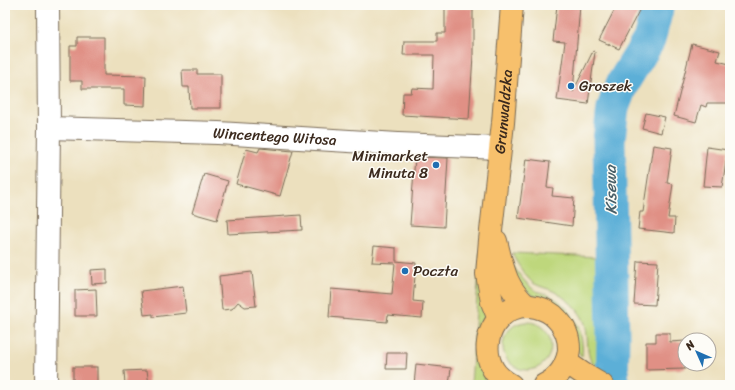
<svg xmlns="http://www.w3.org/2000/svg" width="735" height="390" viewBox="0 0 735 390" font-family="Sriracha,sans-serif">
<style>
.green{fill:#bed77b;stroke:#7c804c}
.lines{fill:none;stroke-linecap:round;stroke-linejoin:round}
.river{stroke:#5cafd7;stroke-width:33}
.building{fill:#e09085}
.minor-casing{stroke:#796a56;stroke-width:24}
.major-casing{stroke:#796a56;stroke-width:24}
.minor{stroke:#fff;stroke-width:22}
.major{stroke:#f7c06c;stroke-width:22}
.poi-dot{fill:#1f6fb2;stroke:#fdfcf7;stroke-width:1.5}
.labels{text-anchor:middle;stroke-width:3;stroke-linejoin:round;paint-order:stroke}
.poi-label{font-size:15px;fill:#3b2a1e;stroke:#fdfcf7;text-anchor:start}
.street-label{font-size:15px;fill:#3b2a1e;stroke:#fdfcf7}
.water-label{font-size:16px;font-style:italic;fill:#485f68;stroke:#fdfcf7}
</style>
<rect width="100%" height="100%" fill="#fdfcf7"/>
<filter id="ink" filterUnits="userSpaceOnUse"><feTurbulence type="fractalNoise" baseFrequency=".025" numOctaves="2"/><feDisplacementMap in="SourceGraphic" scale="8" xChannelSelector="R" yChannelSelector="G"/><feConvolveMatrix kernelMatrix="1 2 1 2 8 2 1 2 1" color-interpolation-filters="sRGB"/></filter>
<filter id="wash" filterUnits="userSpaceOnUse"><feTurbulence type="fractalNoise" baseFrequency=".012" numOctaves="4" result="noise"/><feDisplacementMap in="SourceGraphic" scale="16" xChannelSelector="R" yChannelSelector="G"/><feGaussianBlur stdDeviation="0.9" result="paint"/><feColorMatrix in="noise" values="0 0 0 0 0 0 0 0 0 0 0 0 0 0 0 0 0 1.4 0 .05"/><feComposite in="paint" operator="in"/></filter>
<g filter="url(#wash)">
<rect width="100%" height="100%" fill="#ece0be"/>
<g class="green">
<path d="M480 253 486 309 485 317 480 330 484 372 486 385H471Z"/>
<path d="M512 253 599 257 597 367C595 365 592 364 591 361 586 352 589 333 584 321 579 309 565 297 553 291 547 288 540 287 533 283 526 277 515 261 512 253Z"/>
<path d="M513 266C519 274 525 283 533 289 538 293 545 293 550 296 573 307 585 333 582 357L539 298 530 294 516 280Z"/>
<circle cx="527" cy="346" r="24"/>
</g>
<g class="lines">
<path class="river" d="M612 385 613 337 609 139 613 108 622 84 649 40 658 5"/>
</g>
<g id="blocks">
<g class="building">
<path d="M557 5H580L573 92 593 51 595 52 588 104 557 100 565 42 553 41Z"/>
<path d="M617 5H642L619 49 599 40Z"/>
<path d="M445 8H473V55L469 119 402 115 403 93H411L412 88 433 89 434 55H403L404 41H437V33H445Z"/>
<path d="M77 37H104V75L146 76 145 106 124 105V89H82V81H70V46H77Z"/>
<path d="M692 44 720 51 717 61 730 64V103H707L706 107 701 105 696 122 674 116Z"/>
<path d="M182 70H197V74H221V108H190L189 87H183Z"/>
<path d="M646 113 665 117 661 133 642 128Z"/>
<path d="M653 145 672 148 667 183 673 184 668 218H675L674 233 638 229 640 212H643Z"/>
<path d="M707 147 728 150 722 187 703 186Z"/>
<path d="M260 148 293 151 280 196 236 184 246 149 258 152Z"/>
<path d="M415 157 448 158 444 227 410 225Z"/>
<path d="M526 159 550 162 547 187 553 188 552 196 574 198 572 226 518 218Z"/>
<path d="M204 174 228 181 217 220 192 213Z"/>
<path d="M301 215 302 230 228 234 227 220Z"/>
<path d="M374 246 396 248V261L416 263 413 301 423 302 422 318 388 315 387 322 329 317 331 289 392 294 395 263 372 262Z"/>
<path d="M637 261 658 262 655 305 634 304Z"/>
<path d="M107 269V283L92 284 91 270Z"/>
<path d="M252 272 256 306 245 307 238 302 232 309 222 310 219 276Z"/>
<path d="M183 286 186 313 153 317V314L144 315 141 291Z"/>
<path d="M96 289 97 316H75V290Z"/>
<path d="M656 333H670V342L685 341V369L646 370V342H656Z"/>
<path d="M387 353H407L406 369H386Z"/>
<path d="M416 364 451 368 449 385H414Z"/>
<rect x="73" y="367" width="24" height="18"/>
<path d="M147 370 149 385H125L124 371Z"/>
</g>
</g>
</g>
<g filter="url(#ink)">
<use href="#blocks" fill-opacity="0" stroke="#796a56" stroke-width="1"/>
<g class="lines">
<g class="minor-casing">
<g id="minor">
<path id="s1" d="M49 128 218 133 398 144 500 148"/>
<path d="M46 385 49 128 48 5"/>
</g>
</g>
<g class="major-casing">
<g id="major">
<path d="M496 241C503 268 505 287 527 306"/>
<path id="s2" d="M499 319 492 302 487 274 490 240 503 123 512 5"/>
<path d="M566 362 585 375 602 385"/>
<path d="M511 385C504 381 497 376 493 369 476 339 501 299 536 307 544 309 552 313 557 319 565 327 569 338 569 349 568 365 558 379 544 385"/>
</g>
</g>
<use href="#minor" class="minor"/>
<use href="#major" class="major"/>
</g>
</g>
<g class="poi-dot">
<circle cx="571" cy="86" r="4"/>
<circle cx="436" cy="165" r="4"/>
<circle cx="405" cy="271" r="4"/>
</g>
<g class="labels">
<g class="poi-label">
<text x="579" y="91">Groszek</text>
<text x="428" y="161" text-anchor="end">Minimarket<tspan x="428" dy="17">Minuta 8</tspan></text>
<text x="413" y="276">Poczta</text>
</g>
<g class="street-label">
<text dy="5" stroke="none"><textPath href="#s2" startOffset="210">Grunwaldzka</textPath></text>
<text dy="5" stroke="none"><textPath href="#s1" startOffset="226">Wincentego Witosa</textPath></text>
</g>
<g class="water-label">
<text transform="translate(610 190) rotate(-91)" y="6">Kisewa</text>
</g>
</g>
<rect width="735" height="390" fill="none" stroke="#fdfcf7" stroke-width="20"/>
<g transform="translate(697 352) rotate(315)"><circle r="19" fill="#fdfcf7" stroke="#afa8a0"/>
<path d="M0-3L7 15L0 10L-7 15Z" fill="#1f6fb2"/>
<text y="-6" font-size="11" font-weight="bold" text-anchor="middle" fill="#3b2a1e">N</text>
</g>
</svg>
